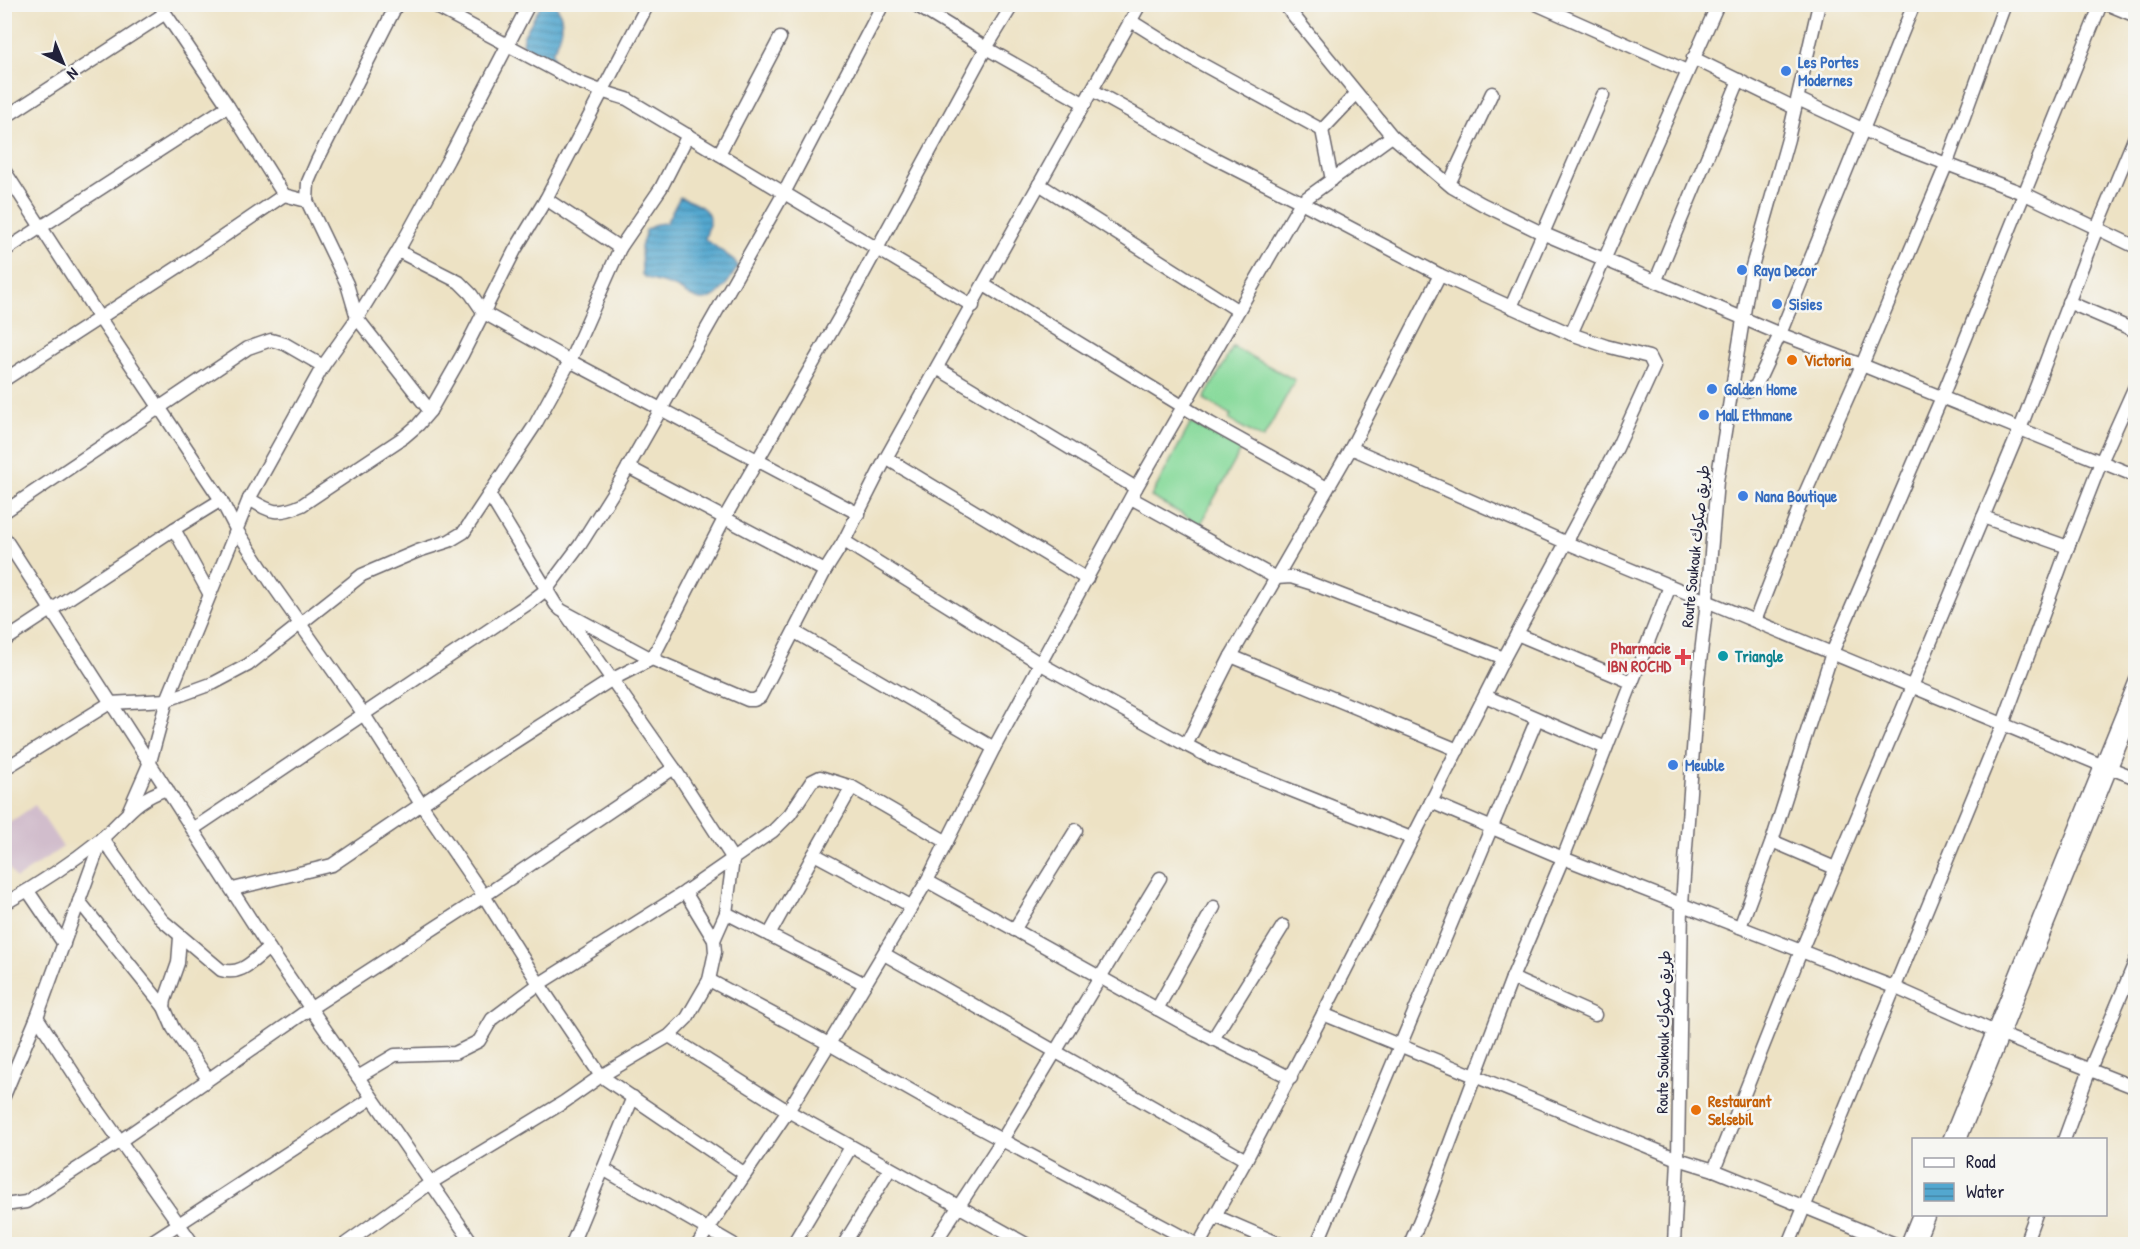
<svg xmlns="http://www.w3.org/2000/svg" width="2140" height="1249" viewBox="0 0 2140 1249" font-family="'Patrick Hand','Playpen Sans Arabic',sans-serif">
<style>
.industrial{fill:#d1bdcc}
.garden{fill:#88da9b;stroke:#557e6b;stroke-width:1.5}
.water{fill:url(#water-rules);stroke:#3a6485;stroke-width:1.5}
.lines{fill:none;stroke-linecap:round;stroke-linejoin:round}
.minor-casing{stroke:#69656b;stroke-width:15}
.minor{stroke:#fff;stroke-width:12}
.shop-dot{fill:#3f7fe0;stroke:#f6f6f2;stroke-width:2}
.food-dot{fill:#e8710a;stroke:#f6f6f2;stroke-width:2}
.culture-dot{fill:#0f9aa8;stroke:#f6f6f2;stroke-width:2}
.health-dot{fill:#e0444e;stroke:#f6f6f2;stroke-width:2}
.labels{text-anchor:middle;stroke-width:5;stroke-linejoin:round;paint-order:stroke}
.shop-label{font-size:16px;font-weight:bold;fill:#366cbe;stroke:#f6f6f2;text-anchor:start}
.food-label{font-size:16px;font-weight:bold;fill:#c56008;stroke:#f6f6f2;text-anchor:start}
.street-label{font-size:16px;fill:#22223b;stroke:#f6f6f2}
.health-label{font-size:16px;font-weight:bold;fill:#be3a42;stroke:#f6f6f2;text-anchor:end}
.culture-label{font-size:16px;font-weight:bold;fill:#0d838f;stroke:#f6f6f2;text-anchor:start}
</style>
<defs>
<pattern id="water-rules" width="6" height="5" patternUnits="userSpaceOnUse" patternTransform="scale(1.5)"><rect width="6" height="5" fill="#53a7cf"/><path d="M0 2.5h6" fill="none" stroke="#4488a9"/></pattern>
</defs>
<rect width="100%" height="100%" fill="#f6f6f2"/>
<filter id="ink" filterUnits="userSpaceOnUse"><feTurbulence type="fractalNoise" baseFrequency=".0167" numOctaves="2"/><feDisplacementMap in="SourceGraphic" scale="12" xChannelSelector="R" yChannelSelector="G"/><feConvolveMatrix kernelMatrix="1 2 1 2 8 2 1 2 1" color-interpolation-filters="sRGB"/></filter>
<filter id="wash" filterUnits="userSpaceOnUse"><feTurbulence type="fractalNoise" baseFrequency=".008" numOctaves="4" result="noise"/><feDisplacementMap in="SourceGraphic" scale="24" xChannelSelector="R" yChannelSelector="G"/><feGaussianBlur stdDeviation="1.35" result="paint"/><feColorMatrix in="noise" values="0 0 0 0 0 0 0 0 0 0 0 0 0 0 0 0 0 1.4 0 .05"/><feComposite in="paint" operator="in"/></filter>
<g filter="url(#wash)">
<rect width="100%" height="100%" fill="#ede2c4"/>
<path class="industrial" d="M35 805 63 847 16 879 5 862V826Z"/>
<g class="garden">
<path d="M1233 347 1295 380 1263 439 1229 420 1231 415 1204 399Z"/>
<path d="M1191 423 1241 450 1200 524 1151 497Z"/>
</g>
<g class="water">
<path d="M541 5 555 4C567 21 562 36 552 52L554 59 553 63 522 44 523 37Z"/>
<path d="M680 197C692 203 713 207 709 225 708 230 706 234 705 239L734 260 738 266C731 279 715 306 697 299 688 296 681 289 672 286 661 282 651 282 642 275L641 247 646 230 656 224 666 223Z"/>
</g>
</g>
<g filter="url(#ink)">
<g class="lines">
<g class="minor-casing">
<g id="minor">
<path d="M159 4 228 106 284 195 307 201 347 284 357 318 430 411"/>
<path d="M431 4 573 80 601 91 627 99 973 306"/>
<path d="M914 4 986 48 1013 4"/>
<path d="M1284 4 1392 136 1452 187 1482 204 1542 233 1780 334 1862 365 2136 476"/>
<path d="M1536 4 1687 71"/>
<path d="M2107 4 2136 16"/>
<path d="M1131 21 1187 56 1322 130 1356 94"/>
<path d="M1693 58 1795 108"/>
<path d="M1092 90 1214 158 1301 202 1392 136"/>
<path d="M1798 99 1892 143 2025 194 2136 247"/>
<path d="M4 118 164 14"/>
<path d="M1322 130 1332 180"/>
<path d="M719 154 780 38"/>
<path d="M4 170 99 317 221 500 236 529 272 584 363 713 421 804 484 896 539 984 601 1076 745 1174"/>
<path d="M1039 184 1237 310"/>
<path d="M1449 184 1492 93"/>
<path d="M307 201 308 182 317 161 397 4"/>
<path d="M620 248 661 188 688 135"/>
<path d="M4 251 228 106"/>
<path d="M398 251 459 282 471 294 484 313 570 361 859 514"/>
<path d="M1656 280 1739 80"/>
<path d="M984 285 1210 423 1327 488"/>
<path d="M2068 302 2136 331"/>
<path d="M1511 307 1603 95"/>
<path d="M1571 334 1718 4"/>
<path d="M937 368 1136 488"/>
<path d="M4 380 189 260 284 195"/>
<path d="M1731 388 1746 391 1756 386 1780 334 1914 4"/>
<path d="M1351 448 1567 543 2101 765"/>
<path d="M886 458 1087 579"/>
<path d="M628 467 825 571"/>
<path d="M490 496 556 605 561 610 652 659 725 517 842 313 986 48 1085 104"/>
<path d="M1131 498 1276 578 1291 577 1310 583 1504 658"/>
<path d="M249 499C271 512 277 516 302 505L404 437 418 425 430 411 462 355 515 250 546 199 648 4"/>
<path d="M4 512 248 348 271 340 285 344 323 366"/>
<path d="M1983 517 2068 547"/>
<path d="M174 529 209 593"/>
<path d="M4 537 269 948 473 1244"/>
<path d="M844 541 1041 664 1186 745"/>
<path d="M566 614 674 768 733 859 726 913 714 940"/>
<path d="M1755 621 1803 498 1862 365 1947 163 2005 4"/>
<path d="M795 632 994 748"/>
<path d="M1517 634 1631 682"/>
<path d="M4 641 174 529 221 500"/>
<path d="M1231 656 1458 750"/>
<path d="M1485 696 1606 748"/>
<path d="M2110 768 2136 778"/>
<path d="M4 769 110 703 167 700 214 683 248 665 362 575 418 551 449 541 464 532 535 425 570 361 620 248 546 199"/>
<path d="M852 787 814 854 911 906"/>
<path d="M129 810 150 762 167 700 249 499 323 366 357 318 398 251 448 160 529 4"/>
<path d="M193 829 529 603 547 589 580 545 619 483 784 193 883 4"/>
<path d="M102 838 135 885 162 920 221 970C242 976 253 960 269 948"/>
<path d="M1411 838 1215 760 1186 745 1231 656 1351 448 1440 275 1571 334 1606 346 1649 357 1654 367 1617 448 1504 658 1431 802"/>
<path d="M1772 841 1835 868"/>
<path d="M927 881 1197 1031 1291 1078"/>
<path d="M233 889 332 865 485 761 611 680 652 659 748 700H754L760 697 825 571 844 541 886 458 1140 4"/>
<path d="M28 891 64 944"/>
<path d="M79 901 164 1007"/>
<path d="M4 904C38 885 71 863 101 839 126 818 133 800 167 789"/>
<path d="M726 913 865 984"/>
<path d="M1740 927 1772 841 1832 653 1942 397 2101 4"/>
<path d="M1014 930 1076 830"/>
<path d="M769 935 814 854"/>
<path d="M180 937 178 963 165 1000 164 1007 173 1028 208 1079"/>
<path d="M884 954 1246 1160"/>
<path d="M1512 978 1595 1015"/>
<path d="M709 980 829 1044 927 881 994 748 1136 488 1301 202 1440 275"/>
<path d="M1157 1009 1214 907"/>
<path d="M1323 1014 1431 802 1563 858 1896 988 2002 1035 2136 1088"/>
<path d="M37 1017 89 1097 193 1244"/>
<path d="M669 1036 788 1111 1026 1244"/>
<path d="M1213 1039 1283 926"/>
<path d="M358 1077 395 1055 455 1053 479 1041 492 1019 539 984 685 892 773 831 790 814 812 781 820 777 852 787 947 842"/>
<path d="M4 1096 37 1017 102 838"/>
<path d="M1949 1140 2136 680"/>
<path d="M1960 1140 2136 706"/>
<path d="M2064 1140 2090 1069 2136 960"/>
<path d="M603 1169 733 1244"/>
<path d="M1714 1170 1801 951 2020 429 2097 228 2136 134"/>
<path d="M4 1205 26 1202 120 1141 311 1008 484 896 674 768"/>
<path d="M1215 1216 1280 1244"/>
<path d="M148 1244 372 1098"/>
<path d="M345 1244 432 1182 564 1102 601 1076 669 1036 687 1018 709 980 715 952 714 940 685 892"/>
<path d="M572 1244 633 1097"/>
<path d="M698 1244 788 1111 829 1044 933 1103 1196 1244"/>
<path d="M793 1244 851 1147"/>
<path d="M844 1244 890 1169"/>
<path d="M934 1244 1002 1140 1160 878"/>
<path d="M1199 1244 1246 1160 1323 1014 1678 1159 1714 1170 1895 1244"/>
<path d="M1317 1244 1537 719"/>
<path d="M1410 1244 1430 1196 1512 978 1563 858 1670 586"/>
<path d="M1674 1244 1678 1159 1682 904 1698 680 1707 601 1717 481 1751 270 1788 139 1819 4"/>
<path d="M1789 1244 2003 724 2068 547 2101 462 2136 384"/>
<path d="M1907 1244 1919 1214"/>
<path d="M1917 1244 1929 1214"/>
<path d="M2025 1244 2036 1214"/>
<path d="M2134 1244 2136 1242"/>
</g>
</g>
<use href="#minor" class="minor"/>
</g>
</g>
<g class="shop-dot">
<circle cx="1786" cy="71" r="6"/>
<circle cx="1742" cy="270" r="6"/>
<circle cx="1777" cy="304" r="6"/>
<circle cx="1712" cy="389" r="6"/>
<circle cx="1704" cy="415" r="6"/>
<circle cx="1743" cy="496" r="6"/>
<circle cx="1673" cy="765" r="6"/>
</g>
<g class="food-dot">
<circle cx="1792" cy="360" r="6"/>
<circle cx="1696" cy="1110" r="6"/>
</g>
<circle class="culture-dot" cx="1723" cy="656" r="6"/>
<path class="health-dot" d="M1680 648h6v6h6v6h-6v6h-6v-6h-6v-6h6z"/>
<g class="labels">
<g class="shop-label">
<text x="1798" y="68">Les Portes<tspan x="1798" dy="18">Modernes</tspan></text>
<text x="1754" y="276">Raya Decor</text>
<text x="1789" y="310">Sisies</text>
<text x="1724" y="395">Golden Home</text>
<text x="1716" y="421">Mall Ethmane</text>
<text x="1755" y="502">Nana Boutique</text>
<text x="1685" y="771">Meuble</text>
</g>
<g class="food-label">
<text x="1804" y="366">Victoria</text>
<text x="1708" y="1107">Restaurant<tspan x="1708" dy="18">Selsebil</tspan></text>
</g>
<g class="street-label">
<text transform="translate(1695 546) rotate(-84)" y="6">Route Soukouk طريق صكوك</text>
<text transform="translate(1663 1032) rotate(-89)" y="6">Route Soukouk طريق صكوك</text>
</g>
<g class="health-label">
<text x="1671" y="654">Pharmacie<tspan x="1671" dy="18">IBN ROCHD</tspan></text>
</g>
<g class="culture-label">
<text x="1735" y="662">Triangle</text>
</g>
</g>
<rect width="2140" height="1249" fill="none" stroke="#f6f6f2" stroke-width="24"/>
<rect x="1912" y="1138" width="195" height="78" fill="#f6f6f2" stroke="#a1a1a9" stroke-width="1.5"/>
<rect x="1924" y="1158" width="30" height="9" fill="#ffffff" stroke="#a1a1a9" stroke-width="1.5"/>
<text x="1966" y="1168" font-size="18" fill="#22223b">Road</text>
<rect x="1924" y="1183" width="30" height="18" fill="url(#water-rules)" stroke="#a1a1a9" stroke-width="1.5"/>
<text x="1966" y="1198" font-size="18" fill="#22223b">Water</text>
<g transform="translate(63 63) rotate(137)" stroke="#f6f6f2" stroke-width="4.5" paint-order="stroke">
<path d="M0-4.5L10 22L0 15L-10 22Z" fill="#22223b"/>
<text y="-9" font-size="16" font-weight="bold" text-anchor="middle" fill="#22223b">N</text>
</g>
</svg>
